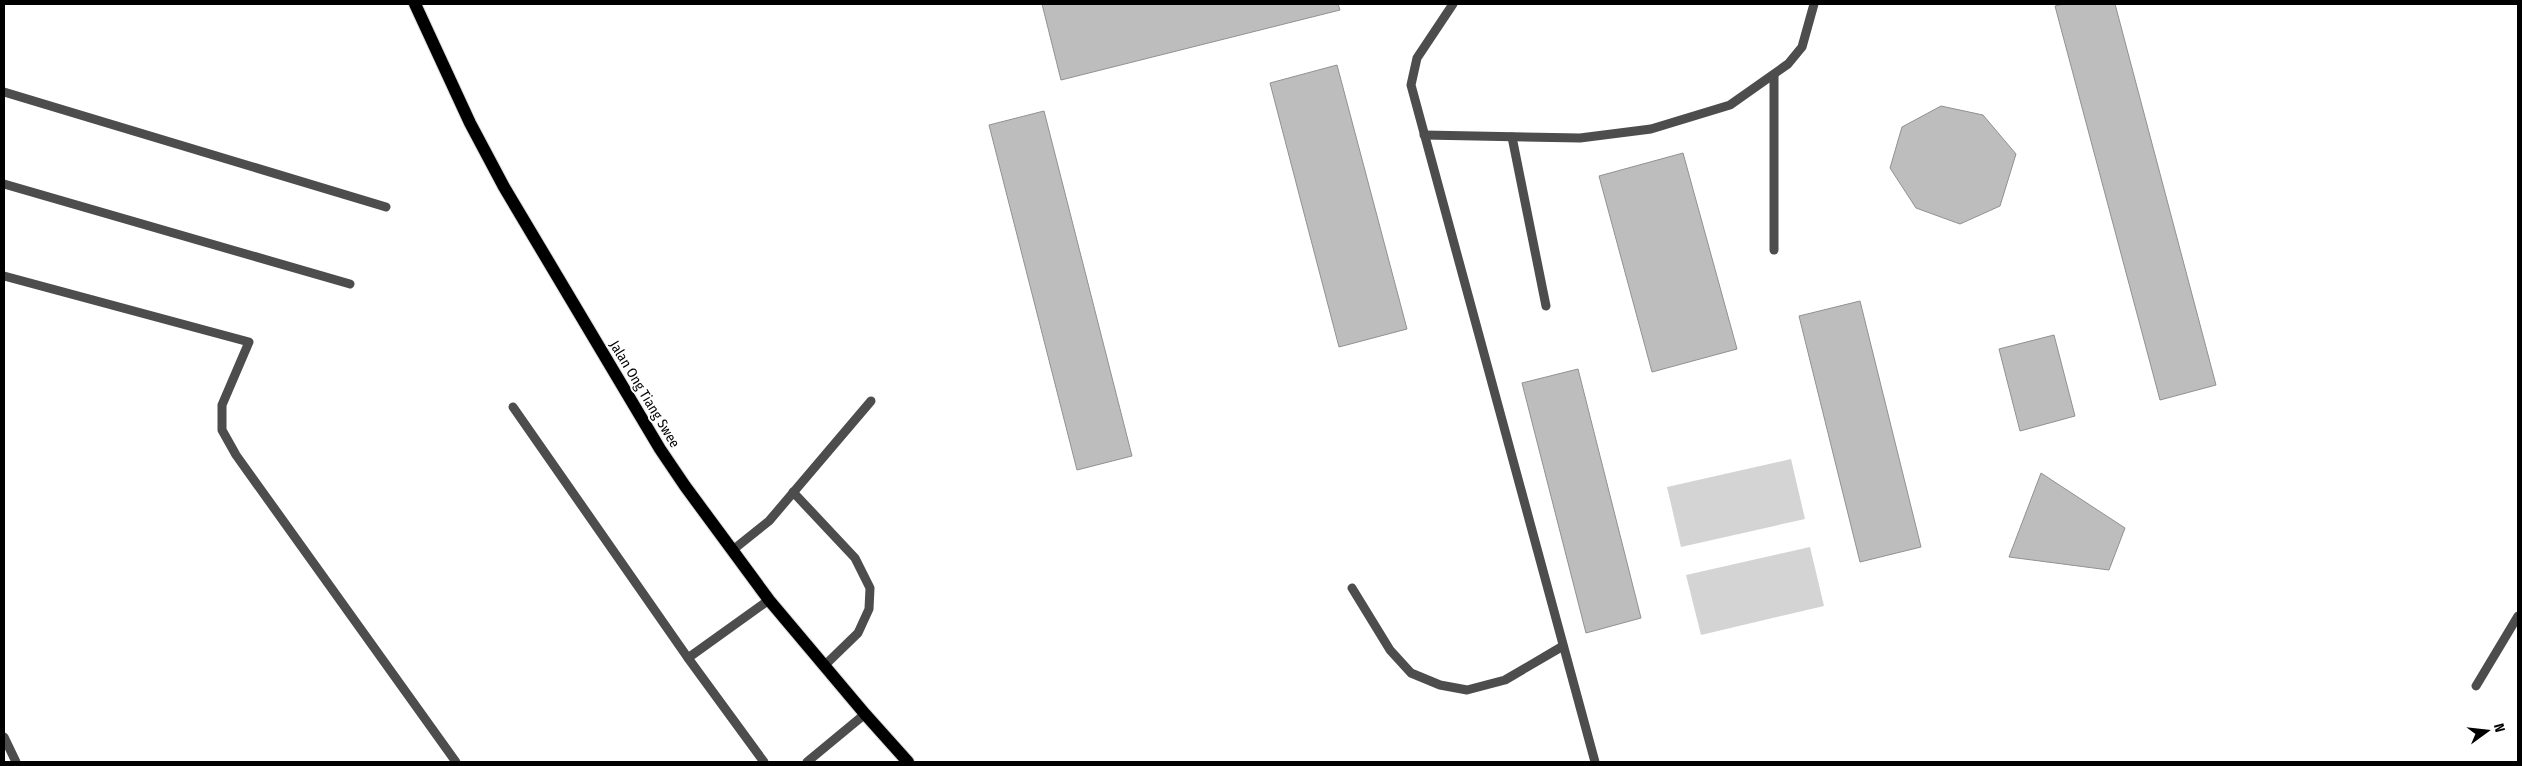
<svg xmlns="http://www.w3.org/2000/svg" width="2522" height="766" viewBox="0 0 2522 766" font-family="'Fira Sans Condensed',sans-serif">
<style>
.grass{fill:#d4d4d4}
.building{fill:#bdbdbd;stroke:#919191}
.lines{fill:none;stroke-linecap:round;stroke-linejoin:round}
.major-casing{stroke:#dbdbdb;stroke-width:14}
.minor{stroke:#4d4d4d;stroke-width:9}
.major{stroke:#000;stroke-width:12}
.labels{text-anchor:middle;stroke-width:4;stroke-linejoin:round;paint-order:stroke}
.street-label{font-size:14px;fill:#000;stroke:#fff}
</style>
<rect width="100%" height="100%" fill="#fff"/>
<g class="grass">
<path d="M1791 459 1805 519 1681 547 1667 487Z"/>
<path d="M1810 547 1824 606 1701 635 1686 575Z"/>
</g>
<g class="building">
<path d="M1042 4H1338L1340 10 1061 80Z"/>
<path d="M2063 4H2115L2216 385 2160 400 2055 6Z"/>
<path d="M1337 65 1407 329 1339 347 1270 83Z"/>
<path d="M1941 106 1983 115 2016 154 2000 206 1960 224 1916 208 1890 168 1902 127Z"/>
<path d="M1044 111 1132 456 1077 470 989 125Z"/>
<path d="M1683 153 1737 349 1652 372 1599 176Z"/>
<path d="M1860 301 1921 547 1860 562 1799 316Z"/>
<path d="M2054 335 2075 416 2020 431 1999 349Z"/>
<path d="M1578 369 1641 618 1586 633 1522 383Z"/>
<path d="M2041 473 2125 528 2109 570 2009 557Z"/>
</g>
<g class="lines">
<g class="major-casing">
<path id="major" d="M415 4 470 123 504 187 660 449 685 486 769 600 865 714 908 762"/>
</g>
<g class="minor">
<path d="M1453 4 1417 58 1411 85 1595 762"/>
<path d="M1774 75V250"/>
<path d="M4 92 386 207"/>
<path d="M1424 135 1580 138 1651 129 1730 105 1788 64 1802 47 1814 4"/>
<path d="M1512 137 1546 306"/>
<path d="M4 184 350 284"/>
<path d="M4 276 249 342 222 405V430L236 455 456 762"/>
<path d="M513 407 688 658 764 762"/>
<path d="M793 492 855 558 870 588 869 609 858 633 824 666"/>
<path d="M734 549 769 521 871 401"/>
<path d="M1352 588 1390 650 1411 673 1440 685 1467 690 1505 680 1563 646"/>
<path d="M688 658 769 600"/>
<path d="M2476 686 2518 616"/>
<path d="M4 737 16 762"/>
<path d="M807 762 865 714"/>
</g>
<use href="#major" class="major"/>
</g>
<g class="labels">
<g class="street-label">
<text transform="translate(645 394) rotate(59)" y="5">Jalan Ong Tiang Swee</text>
</g>
</g>
<rect width="2522" height="766" fill="none" stroke="#000000" stroke-width="10"/>
<g transform="translate(2487 731) rotate(75)" stroke="#ffffff" stroke-width="4" paint-order="stroke">
<path d="M0-4L9 19L0 12L-9 19Z" fill="#000000"/>
<text y="-8" font-size="14" font-weight="bold" text-anchor="middle" fill="#000000">N</text>
</g>
</svg>
